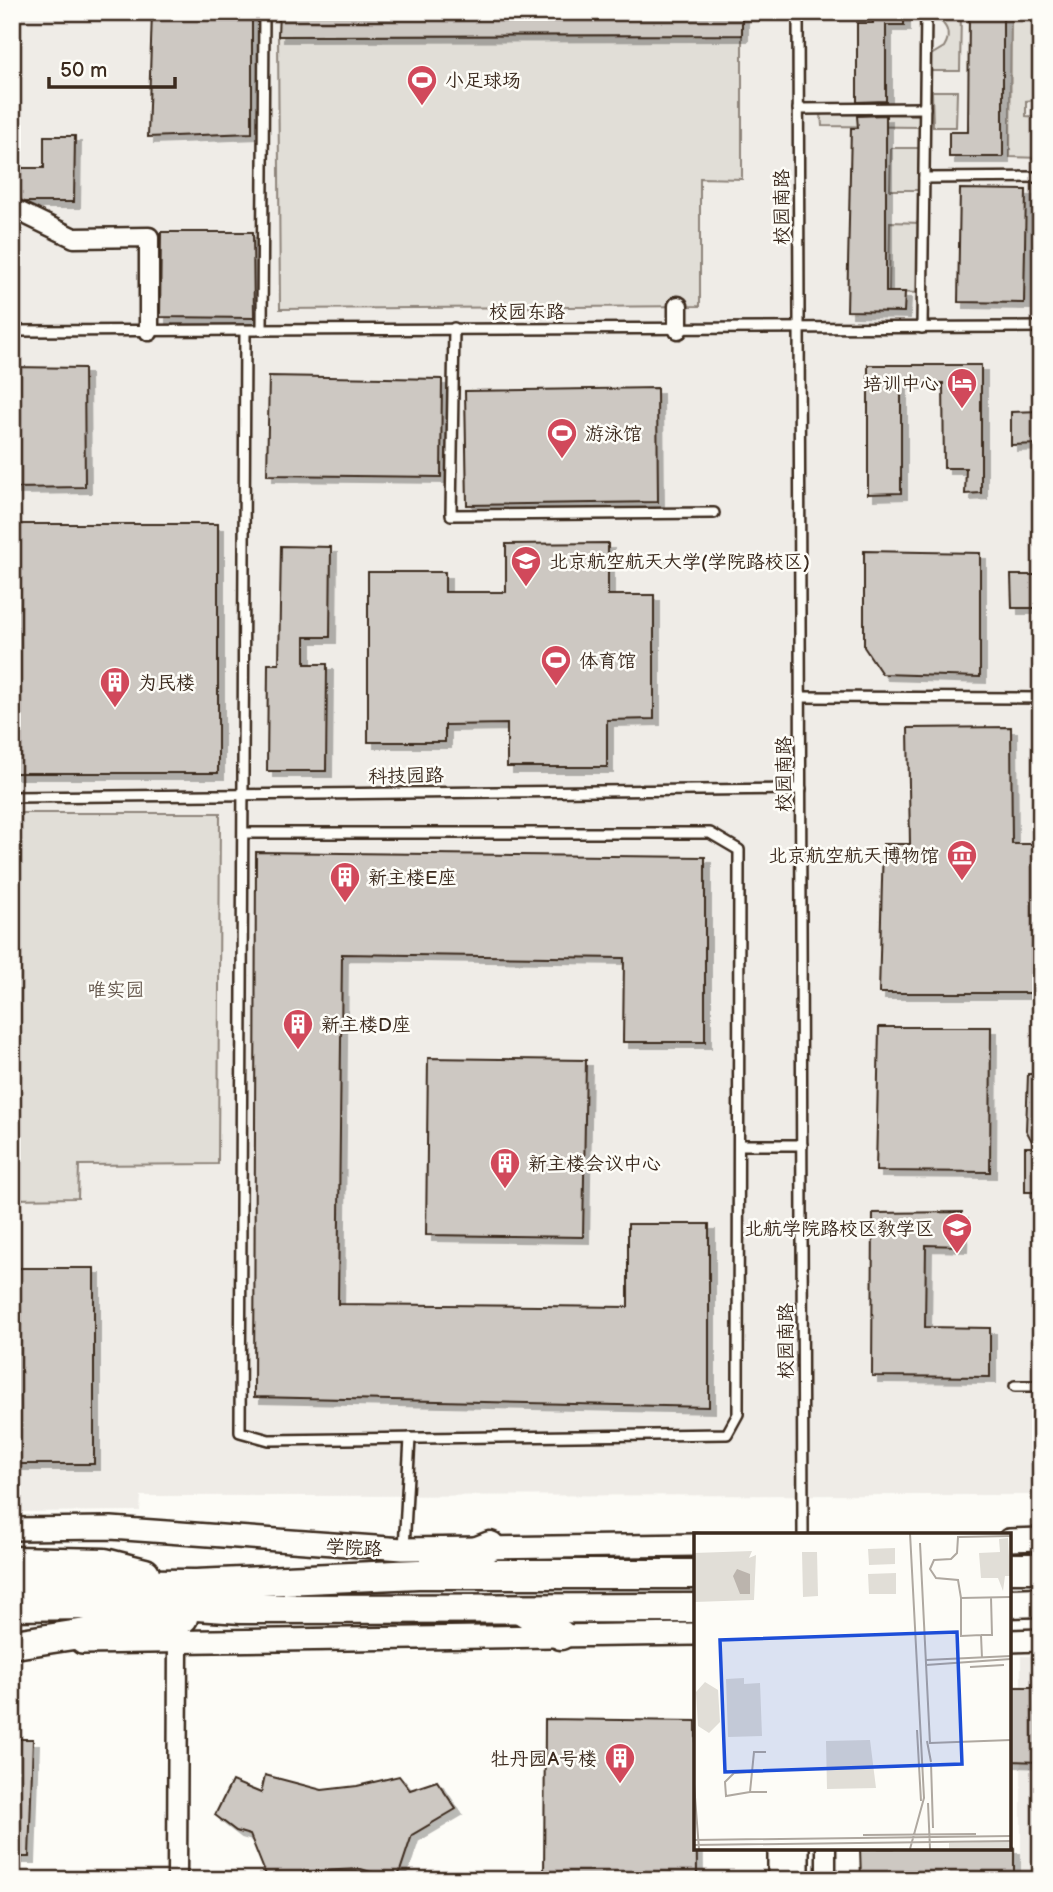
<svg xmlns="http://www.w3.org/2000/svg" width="1053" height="1892" viewBox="0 0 1053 1892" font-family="'Balsamiq Sans','LXGW WenKai TC',sans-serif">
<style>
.built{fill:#efece7}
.green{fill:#e1ded7;stroke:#8e847a;stroke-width:2}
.building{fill:#cdc8c2;stroke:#3b2a1e;stroke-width:2;filter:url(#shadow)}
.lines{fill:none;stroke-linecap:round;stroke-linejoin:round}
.service-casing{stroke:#3b2a1e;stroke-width:14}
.minor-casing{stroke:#3b2a1e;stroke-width:23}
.tertiary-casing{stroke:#3b2a1e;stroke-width:26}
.trunk-casing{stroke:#3b2a1e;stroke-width:33}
.service{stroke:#fdfcf7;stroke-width:9}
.minor{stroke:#fdfcf7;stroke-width:18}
.tertiary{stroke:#fdfcf7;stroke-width:21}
.trunk{stroke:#fdfcf7;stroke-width:28}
.labels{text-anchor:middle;stroke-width:5;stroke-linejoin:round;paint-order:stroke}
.poi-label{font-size:19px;fill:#3b2a1e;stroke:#fdfcf7;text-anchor:start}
.street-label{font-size:19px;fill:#3b2a1e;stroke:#fdfcf7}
.park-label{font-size:19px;fill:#64574c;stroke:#fdfcf7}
.inset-road{fill:none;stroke:#afa8a0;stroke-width:2}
.view{fill:#1d4ed8;fill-opacity:0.15;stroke:#1d4ed8;stroke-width:3.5}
.inset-edge{fill:none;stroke:#3b2a1e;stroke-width:3.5}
</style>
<defs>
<filter id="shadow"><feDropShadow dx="6" dy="6" stdDeviation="0" flood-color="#0004"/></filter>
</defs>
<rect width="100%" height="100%" fill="#fdfcf7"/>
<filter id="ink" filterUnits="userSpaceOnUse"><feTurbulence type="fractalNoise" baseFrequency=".0143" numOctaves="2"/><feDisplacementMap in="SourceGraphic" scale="14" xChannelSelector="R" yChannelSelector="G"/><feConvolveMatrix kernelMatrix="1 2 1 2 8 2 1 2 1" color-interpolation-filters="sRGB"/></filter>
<g filter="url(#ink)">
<g class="built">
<path d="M12 12H1041V1495L141 1496 140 1511 12 1512Z"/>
<rect x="1021" y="1656" width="20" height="224"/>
</g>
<g class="green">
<path d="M932 12H961L960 71H931V55L944 47C954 31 943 23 932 12Z"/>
<path d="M1011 12H1036L1035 100 1026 101V116L1041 117V158L1010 157Z"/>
<path d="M742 35V179L700 178V306L280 309 278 36Z"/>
<path d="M932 91H957L956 127H933Z"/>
<path d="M821 113 919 115V127L822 126Z"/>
<path d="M891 148H919L918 190H890Z"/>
<path d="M890 222 921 223 920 293 889 292Z"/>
<path d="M12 813H220L218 1164 79 1165 78 1198 12 1199Z"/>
</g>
<g class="building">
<path d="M152 12H252V133L148 137Z"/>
<path d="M279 12H742V35L278 36Z"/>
<path d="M873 12H904V25H886V101L857 102V23H873Z"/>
<path d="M969 12H1003V157H949V132H968Z"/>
<path d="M886 115V292H905L904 312 847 311 851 128H858L857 116Z"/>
<path d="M44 136H75L74 202H25L12 197V168H44Z"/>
<path d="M960 189 1026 190 1024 303 958 302Z"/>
<path d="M161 232H253L254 318 160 317Z"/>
<path d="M868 365H981V493L965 494 966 468H944L943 383H901V493L868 494Z"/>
<path d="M12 367 84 368 85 487 12 488Z"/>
<path d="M269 376 442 379 441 477 267 475Z"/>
<path d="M657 388 658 502 467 505 465 391Z"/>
<path d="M1040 411V444L1011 445V412Z"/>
<rect x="12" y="524" width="206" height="249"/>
<path d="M608 543V595H654V719L607 720V767H507V724L445 725V742H368V572H445V592H506V544Z"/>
<path d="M281 546 331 547 330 637H305V664H327L326 771H267L268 664H279Z"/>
<path d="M864 551 980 553V677L882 674 864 647Z"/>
<path d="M1011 575H1040L1041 608H1012Z"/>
<path d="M1011 727 1012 844H1041V993H879L883 844H910L908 728Z"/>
<path d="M256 852 705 857V1042H623L624 958 342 954 338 1304 628 1307V1224H709V1407L254 1397Z"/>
<path d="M879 1027H991L990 1172 876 1171Z"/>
<path d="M428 1058 586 1060 583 1237 426 1235Z"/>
<path d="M1028 1074H1041V1192H1025V1147H1035L1026 1130Z"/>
<path d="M962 1212 961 1246 926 1245 925 1327 990 1328V1377L872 1376 873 1213Z"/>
<rect x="12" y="1268" width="82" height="196"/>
<path d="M1009 1687H1041V1762L1009 1761Z"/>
<path d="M545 1719 696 1721 697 1880H544Z"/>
<path d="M12 1739H33L29 1857H12Z"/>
<path d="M265 1775 322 1790 357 1786 399 1776 410 1790 437 1781 456 1809 412 1835 397 1880 361 1869 317 1871 283 1880H268L250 1835 236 1831 215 1815 232 1781 261 1793Z"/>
<path d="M860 1848H1014V1880H861Z"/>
</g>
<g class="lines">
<g class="service-casing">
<g id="service">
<path d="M798 12 803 1535"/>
<path d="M798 109 925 108"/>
<path d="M924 178 1041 177"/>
<path d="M454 328 451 515 714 513"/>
<path d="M922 328 926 12"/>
<path d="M262 330 264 12"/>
<path d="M12 331 1041 327"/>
<path d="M800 697 1041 698"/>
<path d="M12 797 801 789"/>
<path d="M243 833H710L739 850 738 1414 727 1434 269 1440 240 1432 245 331"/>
<path d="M739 1145H802"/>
<path d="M1015 1386H1041"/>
<path d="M404 1549 410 1438"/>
</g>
</g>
<g class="minor-casing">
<g id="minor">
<path d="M12 208 74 238 149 237V331"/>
<path d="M678 306V329"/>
<path d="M826 1848V1880"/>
<path d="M177 1880 178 1644"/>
</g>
</g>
<g class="tertiary-casing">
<g id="tertiary">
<path d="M12 1529 111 1528 403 1549 696 1545"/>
<path d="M1009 1540 1041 1539"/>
<path d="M1009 1641 1041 1640"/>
<path d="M82 1643 696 1634"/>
<path d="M779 1848V1880"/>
<path d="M798 1880V1848"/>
</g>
</g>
<g class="trunk-casing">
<g id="trunk">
<path d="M12 1561 105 1563 145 1573"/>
<path d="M1009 1568H1041"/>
<path d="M431 1569 490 1546"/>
<path d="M12 1583 196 1584 418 1574H696"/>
<path d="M1009 1603 1041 1602"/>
<path d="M12 1606 167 1604 241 1609 696 1608"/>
<path d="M522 1610 561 1635"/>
<path d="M21 1643 183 1618"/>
</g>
</g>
<use href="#service" class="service"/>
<use href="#minor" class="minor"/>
<use href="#tertiary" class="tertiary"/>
<use href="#trunk" class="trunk"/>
</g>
</g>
<defs>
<g id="stadium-pin" transform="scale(1.575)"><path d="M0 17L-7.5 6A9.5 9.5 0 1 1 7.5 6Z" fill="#d1495b" stroke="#fdfcf7"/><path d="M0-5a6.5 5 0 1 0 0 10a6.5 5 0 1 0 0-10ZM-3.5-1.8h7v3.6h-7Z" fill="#fff"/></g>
<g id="hotel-pin" transform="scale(1.575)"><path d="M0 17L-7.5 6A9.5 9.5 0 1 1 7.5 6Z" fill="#d1495b" stroke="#fdfcf7"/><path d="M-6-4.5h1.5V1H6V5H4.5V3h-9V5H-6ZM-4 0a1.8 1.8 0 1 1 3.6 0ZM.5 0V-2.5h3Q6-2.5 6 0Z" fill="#fff"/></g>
<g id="university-pin" transform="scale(1.575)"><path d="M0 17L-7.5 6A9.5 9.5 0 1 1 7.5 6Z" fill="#d1495b" stroke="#fdfcf7"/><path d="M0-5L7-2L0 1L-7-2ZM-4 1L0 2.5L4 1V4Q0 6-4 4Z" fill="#fff"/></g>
<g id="building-pin" transform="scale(1.575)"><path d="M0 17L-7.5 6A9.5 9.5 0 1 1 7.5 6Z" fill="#d1495b" stroke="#fdfcf7"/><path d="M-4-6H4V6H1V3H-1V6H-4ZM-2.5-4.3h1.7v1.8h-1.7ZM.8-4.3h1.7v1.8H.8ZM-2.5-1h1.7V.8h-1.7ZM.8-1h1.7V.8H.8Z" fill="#fff"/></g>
<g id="museum-pin" transform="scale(1.575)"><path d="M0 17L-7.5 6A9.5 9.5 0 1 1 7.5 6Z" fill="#d1495b" stroke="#fdfcf7"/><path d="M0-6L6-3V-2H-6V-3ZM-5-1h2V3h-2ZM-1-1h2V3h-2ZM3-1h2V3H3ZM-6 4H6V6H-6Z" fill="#fff"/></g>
</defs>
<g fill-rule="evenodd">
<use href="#stadium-pin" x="422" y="80"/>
<use href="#hotel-pin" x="962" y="383"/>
<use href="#stadium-pin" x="562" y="433"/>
<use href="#university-pin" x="526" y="561"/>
<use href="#stadium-pin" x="556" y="660"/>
<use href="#building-pin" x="115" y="682"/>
<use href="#museum-pin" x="962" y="855"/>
<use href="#building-pin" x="345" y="877"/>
<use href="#building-pin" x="298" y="1024"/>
<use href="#building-pin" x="505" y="1163"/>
<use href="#university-pin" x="957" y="1228"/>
<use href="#building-pin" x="620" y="1758"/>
</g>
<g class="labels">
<g class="poi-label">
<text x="445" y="87">小足球场</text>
<text x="939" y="390" text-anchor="end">培训中心</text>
<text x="585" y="440">游泳馆</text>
<text x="549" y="568">北京航空航天大学(学院路校区)</text>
<text x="579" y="667">体育馆</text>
<text x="138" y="689">为民楼</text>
<text x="939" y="862" text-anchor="end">北京航空航天博物馆</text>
<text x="368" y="884">新主楼E座</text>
<text x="321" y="1031">新主楼D座</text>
<text x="528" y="1170">新主楼会议中心</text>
<text x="934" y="1235" text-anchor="end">北航学院路校区教学区</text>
<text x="597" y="1765" text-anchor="end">牡丹园A号楼</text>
</g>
<g class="street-label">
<text transform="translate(781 207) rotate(-90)" y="7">校园南路</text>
<text x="527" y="318">校园东路</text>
<text transform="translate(783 774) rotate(-90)" y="7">校园南路</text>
<text transform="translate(406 775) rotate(-1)" y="7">科技园路</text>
<text transform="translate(785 1341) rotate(-90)" y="7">校园南路</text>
<text transform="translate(354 1547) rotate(3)" y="7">学院路</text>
</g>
<g class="park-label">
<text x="116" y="996">唯实园</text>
</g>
</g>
<g transform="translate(694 1533)">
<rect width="317" height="317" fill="#fdfcf7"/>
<path d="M314 5 316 43H311L309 58 304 45H287L285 20 306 19 305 6ZM201 15V31L175 32 174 16ZM58 18 55 25 62 22 60 67 0 69V20ZM108 19H123L124 63 109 64ZM202 40V61H175L174 41ZM50 145V151L66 150 68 203 34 204 32 146ZM11 149 24 157 26 189 15 200 4 193 2 159ZM176 207 182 255 133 256 132 208ZM317 308V316H255V310Z" fill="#e1ded7"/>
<path d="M43 36 56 41V61H46L39 43Z" fill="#bbb4ad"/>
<path class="inset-road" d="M216 0 230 265 216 316M317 3 264 4 263 20 257 26 240 27 236 36 242 45 264 47 267 65 317 64M226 10 236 211M267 65V103L287 102 288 125M287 102H298L297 64M232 127 317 123M232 132 317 126M276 134 310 132M223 197 227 268M233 208 237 229M236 210 317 207M72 219H60L56 259H73M237 230 239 295M0 251 5 316M56 259 32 263 31 249 40 240 72 238M234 270 236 316M169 302 282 301M0 307 317 303M0 312 317 308"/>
<path class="view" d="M263 99 268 231 31 239 26 107Z"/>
<rect width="317" height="317" class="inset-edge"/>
</g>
<rect width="1053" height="1892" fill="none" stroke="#fdfcf7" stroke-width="42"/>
<rect x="21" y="21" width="1011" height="1850" fill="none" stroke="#3b2a1e" stroke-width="2.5" filter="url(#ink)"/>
<path d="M49 77v10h126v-10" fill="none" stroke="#3b2a1e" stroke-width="3.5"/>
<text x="60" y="77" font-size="21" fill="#3b2a1e" stroke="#fdfcf7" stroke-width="5" paint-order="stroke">50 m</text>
</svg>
